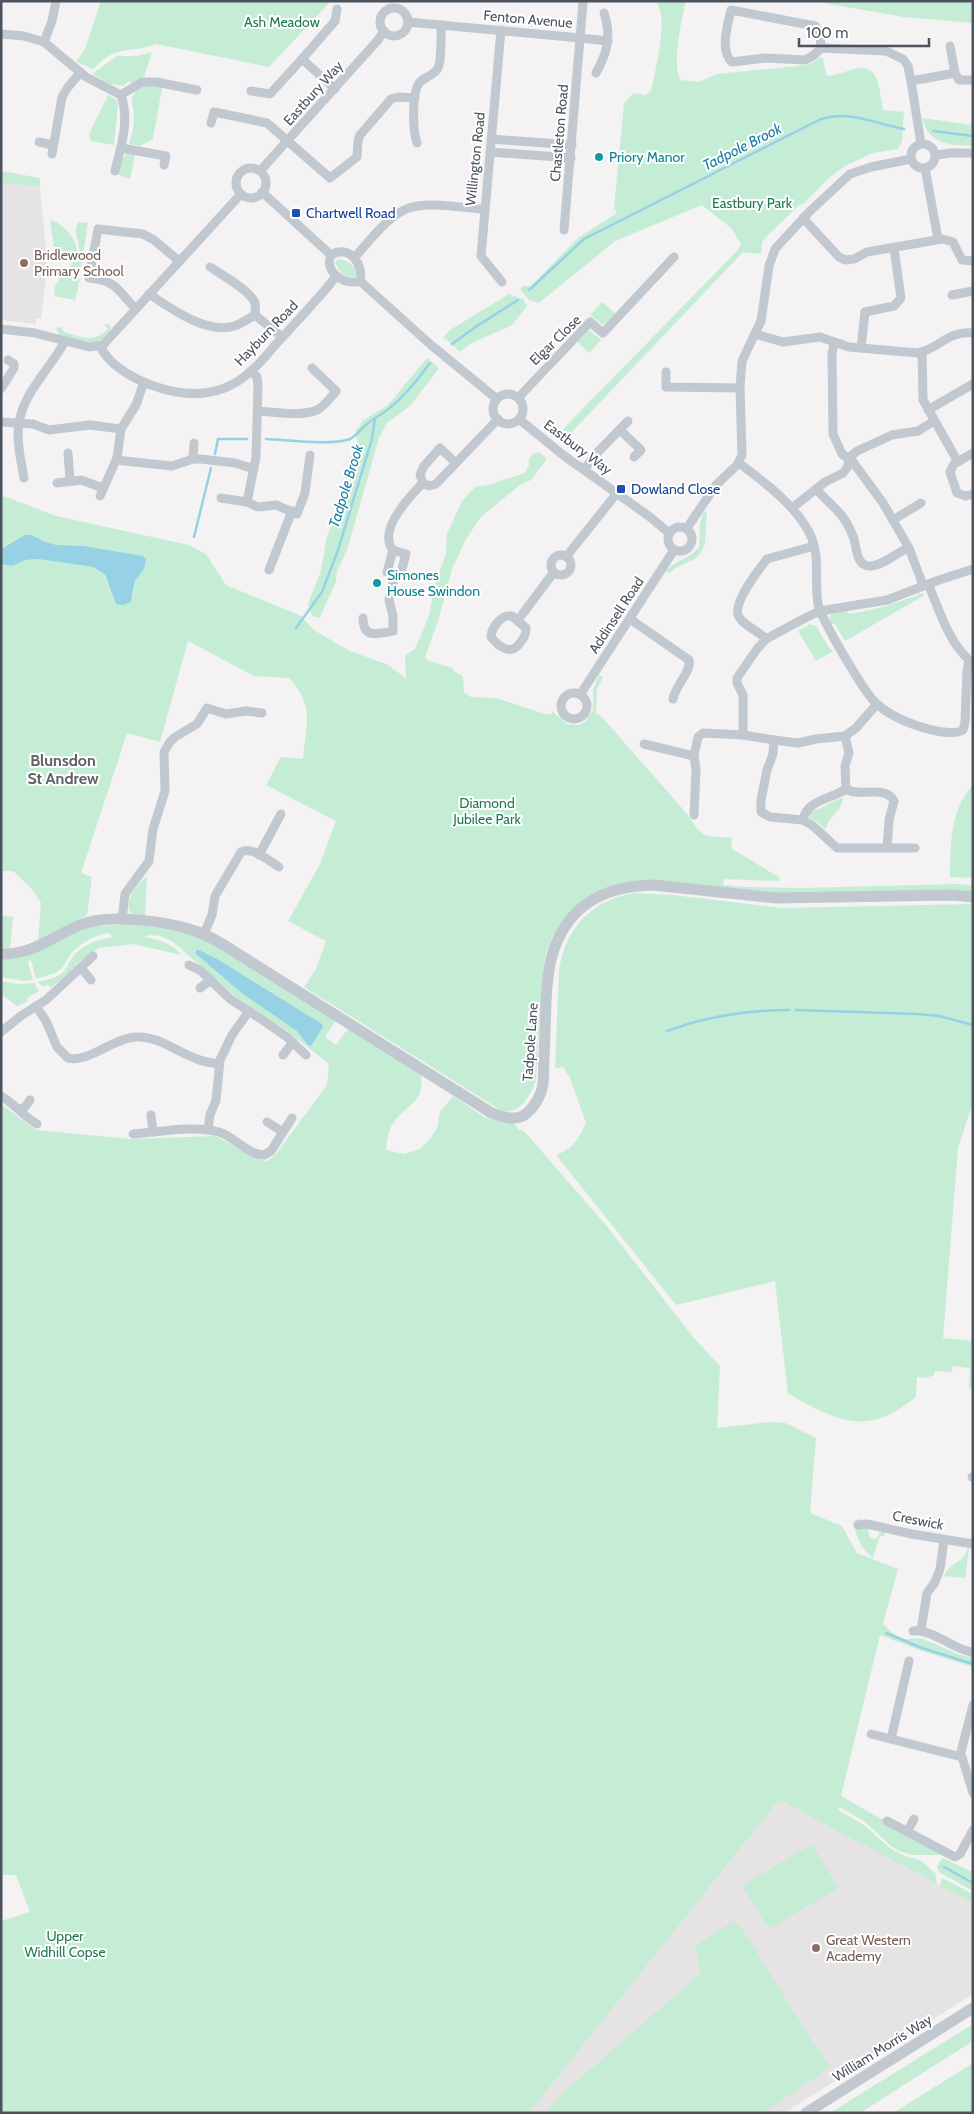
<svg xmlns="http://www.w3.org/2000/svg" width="974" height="2114" viewBox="0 0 974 2114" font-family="Cabin,sans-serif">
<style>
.education{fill:#e5e3e3}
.green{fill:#c5edd6}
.water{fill:#96d1e5}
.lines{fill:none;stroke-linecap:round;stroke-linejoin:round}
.stream{stroke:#96d1e5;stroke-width:2.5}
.minor{stroke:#c1c8cf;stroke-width:9}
.tertiary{stroke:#c1c8cf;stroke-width:11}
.culture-dot{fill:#0f9aa8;stroke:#fff;stroke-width:2}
.transit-dot{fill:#1a4fb4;stroke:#fff;stroke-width:2}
.education-dot{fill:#8d6e63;stroke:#fff;stroke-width:2}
.labels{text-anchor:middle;stroke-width:4;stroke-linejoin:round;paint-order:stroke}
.street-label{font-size:14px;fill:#4b545e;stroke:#fff}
.park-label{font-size:14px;fill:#207b52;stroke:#fff}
.culture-label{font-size:14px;fill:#0d838f;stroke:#fff;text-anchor:start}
.transit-label{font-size:14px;fill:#164399;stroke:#fff;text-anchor:start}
.education-label{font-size:14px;fill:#785e54;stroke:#fff;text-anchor:start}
.water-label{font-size:15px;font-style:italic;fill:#197fa3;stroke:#fff}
.quarter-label{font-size:16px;font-weight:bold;fill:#5f6266;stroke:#fff}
</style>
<rect width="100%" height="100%" fill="#f4f2f2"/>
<g class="education">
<path d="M1 183 40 187 46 250V276L41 319H36V324L1 320Z"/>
<path d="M779 1800 973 1903V1994L784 2113H529Z"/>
</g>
<g class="green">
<path d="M101 1H331L269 67 156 44C142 50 127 48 112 54 105 57 99 64 93 69L77 62V60L85 49Z"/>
<path d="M655 1H686C682 17 671 67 681 80L699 82 717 74 808 65 821 57 823 58 826 75 829 76C838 75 846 71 855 69 881 62 879 93 883 110L904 112 902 141 898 149 873 153 845 166 830 177 802 205 800 204 766 237 762 242 761 254 743 252 567 437 564 433V428L738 250 741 244 731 228 702 205 615 241 539 303 529 300 520 289 524 286H531L578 238 617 213 614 208 624 104 633 93 645 95 651 91C655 72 670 15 655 1Z"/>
<path d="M812 1 973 2V23L904 17Z"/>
<path d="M152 52 144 77 131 83 129 81 123 86 110 84 92 74 117 56H137Z"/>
<path d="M141 86H158L162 88 153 139 140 146 129 144C131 136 134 128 134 120 135 102 125 101 141 86Z"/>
<path d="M108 95 117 100 118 104 114 145 91 141 89 134Z"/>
<path d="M922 118 973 125V146C949 145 929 145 922 118Z"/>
<path d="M127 154 135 155 130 179 118 175 121 160Z"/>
<path d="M1 171 40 178V187L1 183Z"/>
<path d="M50 220C62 222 77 239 77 251 72 263 63 262 53 259L54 248Z"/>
<path d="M79 222 88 223 80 274 71 271 69 269C71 262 78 259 79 252 81 241 71 232 79 222Z"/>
<path d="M339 259C348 260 358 267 355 277 344 278 339 272 335 262Z"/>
<path d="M62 275H69L80 279 75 300 54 296 55 286Z"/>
<path d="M509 294 523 299 527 306 512 325 470 344 460 352 446 339 443 338 450 330Z"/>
<path d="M602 302 616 314 603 325 590 315Z"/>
<path d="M104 324H109L111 327C107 352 76 339 60 336L56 328 61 327 64 332C80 337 95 343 108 329Z"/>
<path d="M589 330 601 340 589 353 577 342Z"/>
<path d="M427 358 439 368 411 405 387 423 379 438 347 550 337 571 336 582 320 617 319 618 312 616 308 604 321 571 327 536 340 504 349 459 357 443 356 430 364 420 388 405Z"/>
<path d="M539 452 547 459 531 480 521 484 481 517 466 539 452 569 439 618 425 657 427 660 452 668 455 672 463 676 464 692 471 697 496 698 545 714H552L551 710 567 724 579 725 586 721 593 710V690L599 675 603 677 597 689 596 714 601 716 688 815C703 840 704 835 732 838L731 848 780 878 779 881 724 879 723 885 746 887 801 888 958 884 973 885V893L774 896 634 882 566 919 553 936 546 952 542 981 536 1079C531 1095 521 1114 502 1111L304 987 316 969 326 941 288 921 320 864 336 821 266 785 281 757 303 759C306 725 315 706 289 678L254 676 188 641 160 742 127 733 81 873 92 877 87 915 38 941 41 903 32 889 13 871H1V564L12 566 26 560 38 559 93 567 104 575 116 604 133 597 135 581 144 569 143 556 84 546 57 545 45 542 32 535H25L1 549V495L56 516 189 545 206 554 226 585 301 616 314 630 348 650 388 665 406 678 405 660 406 655 415 649 429 616 434 588 446 553 447 534 462 501 475 487 488 485 525 473 529 465V459L533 454Z"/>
<path d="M704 511 707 513 705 543 701 553 695 559 679 566 669 573 665 572C676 559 690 559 699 547L700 523Z"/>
<path d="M920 593 925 595 845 641 835 624H831L829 617 833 613 846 611 850 614 879 608 916 596Z"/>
<path d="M810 624 816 626 829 648 833 651 816 661 798 631Z"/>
<path d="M973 785V878L950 877C951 844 949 811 973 785Z"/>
<path d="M843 798C842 813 827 816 826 830L817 822 810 819V811C820 811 832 800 843 798Z"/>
<path d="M147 876 145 915 133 914 129 911C127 895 137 886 147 876Z"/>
<path d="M634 893 673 895 782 908 973 904V1102L958 1148 943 1338 973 1341V1388H969L970 1368 953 1366 952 1372 935 1371 934 1375 926 1378 917 1377 916 1397C865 1438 839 1421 788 1394L775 1281 676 1305 556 1155C573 1149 578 1139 586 1123L570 1078 563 1067 555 1069 559 970C566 927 591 901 634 893Z"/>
<path d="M1 915 13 917 10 948H1Z"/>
<path d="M132 924 173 930 212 941 331 1016 335 1022 325 1037 336 1045 347 1030H354L421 1075C424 1100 413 1101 398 1117 389 1126 387 1137 386 1150L404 1154 420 1149 430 1139 437 1128 440 1112 453 1096 484 1117 514 1122 518 1129 524 1131 605 1224 693 1337 720 1366 717 1428 770 1422 785 1423 816 1438 810 1513 842 1526 857 1553 898 1569 883 1624C889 1630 898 1638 906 1639 911 1639 916 1638 922 1639 940 1644 954 1656 973 1657V1667L922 1651 880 1635 841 1796 944 1855H913L899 1851 891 1846 864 1821 839 1807 838 1810 864 1825 891 1849 905 1856 920 1860 936 1874 937 1884 779 1800 529 2113H1V1921L30 1912 16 1875H3L1 1867V1104L36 1130 130 1139 215 1136 266 1162 276 1154 327 1085 329 1064 286 1030 237 998 172 941 160 936 149 935 145 937C160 940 171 943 182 955L133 944 99 948 76 964V968L50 988 48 984 43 987 38 982C46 980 57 978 63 972 68 967 70 960 74 955 84 944 99 939 113 937L108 933C94 935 79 944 70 955 67 959 65 965 62 968 55 975 44 976 36 979L31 960 28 962 33 980 24 981 1 977V957L87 927Z"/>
<path d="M1 981 17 984 34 983 39 991 27 998 28 1001 17 1006 1 994Z"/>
<path d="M861 1518 860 1520 868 1530 870 1538 877 1539 879 1533 886 1531 884 1536H880L873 1558C861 1549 855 1535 854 1521Z"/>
<path d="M967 1549H969L965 1578 944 1576C948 1563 964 1564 967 1549Z"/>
<path d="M812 1844 838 1888 769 1929 742 1886Z"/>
<path d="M942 1858 973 1872V1891L939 1872 937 1867Z"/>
<path d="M942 1878 973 1894V1903L940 1886Z"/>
<path d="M734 1921 745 1933 814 2044 828 2063 829 2068 763 2113H545L563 2093 701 1973 695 1946Z"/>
<path d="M973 2024V2041L860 2113H830Z"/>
<path d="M973 2063V2113H893Z"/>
</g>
<g class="water">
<path d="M25 535H32L45 542 57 545 84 546 143 556 146 559 144 569 135 581 131 602 123 605 116 604 105 575 93 567 38 559 26 560 12 566 1 564V549Z"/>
<path d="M196 950H199L217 959 322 1024 323 1027 311 1046 307 1044 297 1031 243 994 196 954Z"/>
</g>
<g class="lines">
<g class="stream">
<path d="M933 131 973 136"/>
<path d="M529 290 584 239 821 119C850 110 876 124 904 129"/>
<path d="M452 344 477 326 518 300"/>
<path d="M266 439C289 440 330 446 350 439 357 436 364 424 374 419"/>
<path d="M215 454 218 439H247"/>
<path d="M194 537 211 468"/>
<path d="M296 628 322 592 338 550 372 439 375 418C397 406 415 383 430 363"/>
<path d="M796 1010 918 1014 939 1016 973 1025"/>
<path d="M667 1031C708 1016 746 1010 789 1010"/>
<path d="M886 1633 922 1648 973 1664"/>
<path d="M944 1867 973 1883"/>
</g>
<g class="minor">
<circle cx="394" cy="22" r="14"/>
<path d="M408 22 580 38 583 3"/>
<path d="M501 30 481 256 502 282"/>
<path d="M1 34 24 36 44 42 86 77 121 95C130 121 121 146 115 171"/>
<path d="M44 42 52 21 56 1"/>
<path d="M950 46 955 73"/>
<path d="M821 48 820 32 815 26 731 10C728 24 719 51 732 62L765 58 805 60 814 55 821 48 886 51 903 59 908 66 911 81 921 144"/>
<path d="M596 73C607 53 612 36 604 13"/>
<path d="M911 81 955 73 959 80H973"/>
<path d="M335 89 302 59 335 21 337 9"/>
<path d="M251 91 270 94 302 59"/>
<path d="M121 95 142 82H156L197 90"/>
<path d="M211 123 214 112 267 123 330 178 357 157 358 141 360 135 391 99 399 97 415 98"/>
<path d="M491 139 572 145"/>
<path d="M39 142 53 145"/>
<path d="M417 143C413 132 411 92 420 82 425 77 435 75 438 68 442 58 441 36 441 25"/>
<circle cx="923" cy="156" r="12"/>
<path d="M121 148 166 156 164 165"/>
<path d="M490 152 571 158"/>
<path d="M52 154 62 97 68 87 80 73"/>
<path d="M936 155 951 153H973"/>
<path d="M925 168 938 239"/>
<circle cx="251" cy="183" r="15"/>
<path d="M260 171 378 40 384 31"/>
<path d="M262 192 331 255"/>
<path d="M803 218 839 257 845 260 854 259 867 252 942 239 953 242 962 260 973 261"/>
<path d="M564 230 580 38 608 41"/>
<path d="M331 255C349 244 364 264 360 281"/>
<path d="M331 255C324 272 344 286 360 281"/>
<path d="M354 258C368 243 389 214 409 208 431 201 460 208 483 209"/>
<path d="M210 267C221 274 251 291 255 303 256 307 255 312 255 315"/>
<path d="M360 281 431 345 497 399"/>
<path d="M149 294C170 308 207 335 234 326 241 324 248 319 255 315L282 337"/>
<path d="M952 295 973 291"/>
<path d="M136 309C117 291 119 281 89 278L98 229 143 234 154 240 179 261"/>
<path d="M1 329 35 333 89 347 103 345 241 194"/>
<path d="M755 334 783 342 820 337 849 347 918 353C941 348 946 331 973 333"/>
<path d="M834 343 832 354 833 434 842 454 853 462 883 503 909 548"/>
<path d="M100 346C109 365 132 378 151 385 186 398 222 398 251 371 261 363 269 352 277 343 294 325 310 307 326 289L336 276"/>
<path d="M861 348 865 312 894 306 901 298 894 248"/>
<path d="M922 352 923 400 958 462"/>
<path d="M666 372V387L740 388"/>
<path d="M1 389 14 368V364L8 360"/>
<circle cx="508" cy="409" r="15"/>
<path d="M518 398 590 322 603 333 674 257"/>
<path d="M928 410 973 384"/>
<path d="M258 411C275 412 300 417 317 410 324 407 331 397 336 391L312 368"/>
<path d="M519 419 563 455 650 517 669 533"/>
<path d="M1 422 33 424 49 430 90 425 121 429"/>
<path d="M620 430 641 450 634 457"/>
<path d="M68 453 70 480"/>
<path d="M973 453 954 464 950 472 957 493 966 496 973 494"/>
<path d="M193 459 194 443"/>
<path d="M116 460 172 466 193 459H201L235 463 254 469"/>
<path d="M739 463C764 482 794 504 809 532 821 554 814 580 818 604 821 619 864 692 875 702 887 714 903 721 918 726 929 730 953 736 963 730L965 722 967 671 969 660C948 641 939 609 928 584"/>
<path d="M584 470 594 456 628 421"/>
<path d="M24 478C21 461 16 440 19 423 24 391 51 368 65 341"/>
<path d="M57 483 81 480 103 488"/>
<path d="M423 483 420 475 424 466 440 448 456 463"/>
<path d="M816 489C833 508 843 511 853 536 857 545 855 567 871 566 882 566 897 552 909 548L923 585"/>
<path d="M100 496 117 458 121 429 136 405 144 382"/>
<path d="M221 498 247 502 256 457 258 385 257 377 251 371"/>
<path d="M247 502 258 507 276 505 297 514 305 493 310 455"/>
<path d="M792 508 825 482 843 473 847 468 851 456 857 451 892 435 918 431 934 421"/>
<path d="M893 520 921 503"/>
<circle cx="680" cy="539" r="12"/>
<path d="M687 528 716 485 737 465 742 455 740 388 742 361 761 321 769 266 775 249 809 212 850 174 871 167 911 159"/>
<path d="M393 550C377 530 410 496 423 483L429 486 436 484 498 419"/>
<path d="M393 550 406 554 400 576 387 572Z"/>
<circle cx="561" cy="565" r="10"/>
<path d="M566 557 617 493"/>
<path d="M269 570 292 511"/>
<path d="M507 616H512L526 628C526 635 524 638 520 643 511 656 499 647 491 637 491 629 499 618 507 616Z"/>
<path d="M363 618C363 639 377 634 393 631V616L389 600 395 575"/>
<path d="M630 619 689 660C692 671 675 686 673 699"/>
<path d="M518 620 554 572"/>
<path d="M766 639C759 631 744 626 739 617 731 605 759 569 767 559L814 546"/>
<circle cx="574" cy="706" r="13"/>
<path d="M580 695 674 550"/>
<path d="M743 735V695L737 683V678L757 649 766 639 807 617 820 611 887 600 939 580 973 569"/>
<path d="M845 736 849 753 845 766 846 789C859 798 885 784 894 801L889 820 887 848H837L813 826 803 820C806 800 832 799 846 789"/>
<path d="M774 740 798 743 816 739 845 736 856 728 877 704"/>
<path d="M644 744 694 756 698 737 703 733 743 735 774 740 773 754 767 770 761 800V812L770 817 803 820"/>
<path d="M694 756 696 770 694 815"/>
<path d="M887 848H915"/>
<path d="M259 855 281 814"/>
<path d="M122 920 125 894 149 861 153 829 165 791 164 752 170 742 175 737 197 724 207 708 226 714 246 711 262 713"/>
<path d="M204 934 212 915 215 896 241 852C252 846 269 861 279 867"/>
<path d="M189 965 201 971 230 999 261 1019 287 1037 306 1055"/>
<path d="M81 968 91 980"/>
<path d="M200 988 211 980"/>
<path d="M36 1006 46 1021 57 1047 68 1058C89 1063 113 1038 136 1037 160 1036 176 1052 197 1059 204 1062 212 1063 219 1064"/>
<path d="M1 1032 22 1015 46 1000 93 956"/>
<path d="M283 1055 293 1042"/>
<path d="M1 1096C15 1104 23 1116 37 1124"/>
<path d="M20 1109 25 1107 30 1100"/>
<path d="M151 1115 153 1132"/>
<path d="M267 1122 283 1132"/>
<path d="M208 1130 210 1115 216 1100 220 1060 232 1035 249 1011"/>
<path d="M133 1134C161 1132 191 1125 219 1132 235 1137 248 1155 264 1155L271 1151 292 1118"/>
<path d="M972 1477H973"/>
<path d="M858 1525 867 1524 912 1534 973 1544"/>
<path d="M921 1630 927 1593 935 1582 940 1569 944 1540"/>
<path d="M913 1631C933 1629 951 1648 971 1652"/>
<path d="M871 1734 962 1757 973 1793"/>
<path d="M891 1739 909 1661"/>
<path d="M960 1756 973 1705"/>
<path d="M887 1821 955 1857 960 1854 973 1830"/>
<path d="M907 1832 914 1819"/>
</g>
<g class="tertiary">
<path d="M1 954C35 954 51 937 80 925 109 913 168 921 198 932 211 937 223 944 235 952L490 1112C500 1116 512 1121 523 1116 531 1111 538 1101 541 1092 545 1082 543 1069 544 1058 546 1027 544 981 553 952 569 904 605 886 653 885L776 898 953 895 973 897"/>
<path d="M806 2113 973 2008"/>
</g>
</g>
<g class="culture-dot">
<circle cx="599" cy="157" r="5"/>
<circle cx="377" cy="583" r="5"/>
</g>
<g class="transit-dot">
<rect x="291" y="208" width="10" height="10" rx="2.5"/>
<rect x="616" y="484" width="10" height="10" rx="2.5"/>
</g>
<g class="education-dot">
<circle cx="24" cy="263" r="5"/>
<circle cx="816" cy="1948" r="5"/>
</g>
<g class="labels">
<g class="street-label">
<text transform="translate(528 19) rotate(5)" y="5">Fenton Avenue</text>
<text transform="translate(313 93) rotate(-48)" y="5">Eastbury Way</text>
<text transform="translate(559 133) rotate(-85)" y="5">Chastleton Road</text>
<text transform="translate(475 159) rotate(-84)" y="5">Willington Road</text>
<text transform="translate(266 333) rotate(-46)" y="5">Hayburn Road</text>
<text transform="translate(555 340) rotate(-44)" y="5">Elgar Close</text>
<text transform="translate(578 447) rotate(37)" y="5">Eastbury Way</text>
<text transform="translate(616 615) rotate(-57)" y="5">Addinsell Road</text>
<text transform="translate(530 1042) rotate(-86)" y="5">Tadpole Lane</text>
<text transform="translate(918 1520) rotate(11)" y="5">Creswick</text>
<text transform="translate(882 2048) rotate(-32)" y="5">William Morris Way</text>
</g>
<g class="park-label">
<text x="282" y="27">Ash Meadow</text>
<text x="752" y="208">Eastbury Park</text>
<text x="487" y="808">Diamond<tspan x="487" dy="16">Jubilee Park</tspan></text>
<text x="65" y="1941">Upper<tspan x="65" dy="16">Widhill Copse</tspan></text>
</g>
<g class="culture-label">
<text x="609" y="162">Priory Manor</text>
<text x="387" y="580">Simones<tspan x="387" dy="16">House Swindon</tspan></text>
</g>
<g class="transit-label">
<text x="306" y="218">Chartwell Road</text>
<text x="631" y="494">Dowland Close</text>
</g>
<g class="education-label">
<text x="34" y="260">Bridlewood<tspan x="34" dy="16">Primary School</tspan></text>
<text x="826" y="1945">Great Western<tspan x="826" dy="16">Academy</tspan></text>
</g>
<g class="water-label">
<text transform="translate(742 147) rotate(-27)" y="5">Tadpole Brook</text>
<text transform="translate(346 486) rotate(-73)" y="5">Tadpole Brook</text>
</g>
<g class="quarter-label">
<text x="63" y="766">Blunsdon<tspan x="63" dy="18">St Andrew</tspan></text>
</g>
</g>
<rect width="974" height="2114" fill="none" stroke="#4b545e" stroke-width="5"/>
<path d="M799 38v8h130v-8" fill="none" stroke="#4b545e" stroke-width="2.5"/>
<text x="806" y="38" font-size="15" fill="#4b545e" stroke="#ffffff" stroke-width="4" paint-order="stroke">100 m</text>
</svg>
